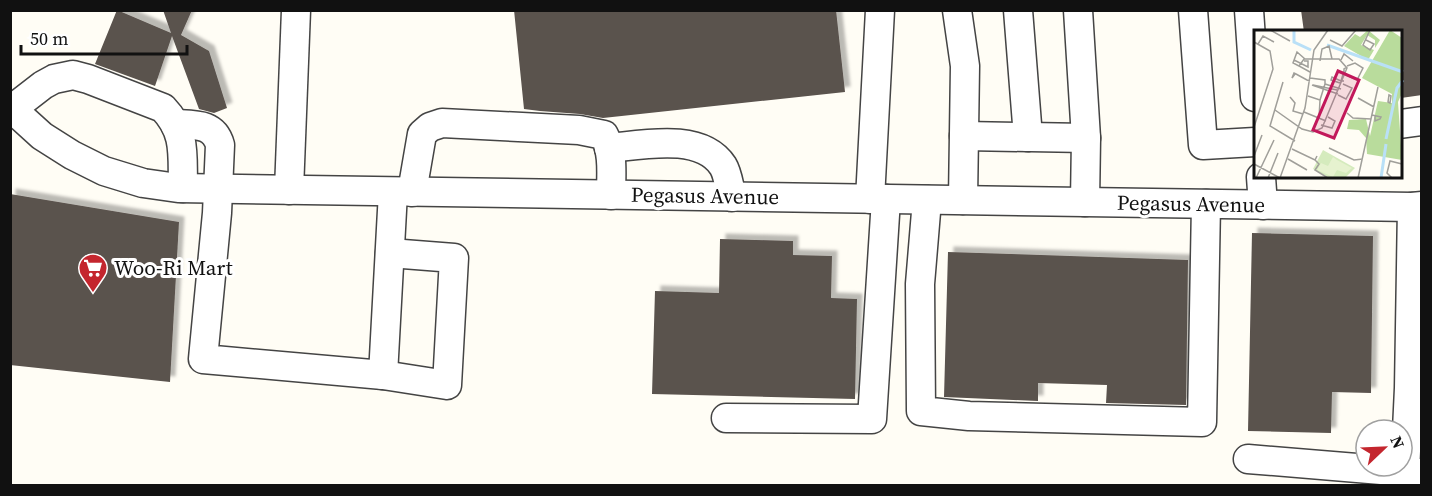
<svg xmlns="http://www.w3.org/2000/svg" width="1432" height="496" viewBox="0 0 1432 496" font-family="'Source Serif 4',serif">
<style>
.building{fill:#5a524d;filter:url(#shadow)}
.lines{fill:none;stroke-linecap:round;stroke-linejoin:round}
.minor-casing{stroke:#444;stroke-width:31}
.minor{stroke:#fff;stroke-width:28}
.labels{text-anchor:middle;stroke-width:6;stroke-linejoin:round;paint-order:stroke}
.street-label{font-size:21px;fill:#111;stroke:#fff}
.poi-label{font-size:21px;fill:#111;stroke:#fff;text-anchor:start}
.inset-river{fill:none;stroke:#b9e0f7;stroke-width:3}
.inset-road{fill:none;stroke:#a09f9a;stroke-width:1.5}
.view{fill:#c2185b;fill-opacity:0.15;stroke:#c2185b;stroke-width:3}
.inset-edge{fill:none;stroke:#111;stroke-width:3}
</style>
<defs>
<filter id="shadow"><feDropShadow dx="5.5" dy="-5.5" stdDeviation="1.5" flood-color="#0004"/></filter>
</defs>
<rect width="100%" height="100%" fill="#fffdf5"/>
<g class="building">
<path d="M117 10 171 33 163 10H192L181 35 209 51 227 108 214 113 199 109 172 36 155 86 95 64Z"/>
<path d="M514 10H836L845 92 603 118 580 114 540 111 524 109Z"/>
<path d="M1301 10H1422V95L1401 98V32H1304Z"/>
<path d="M10 194 179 222 170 382 10 365Z"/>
<path d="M1252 233 1373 236 1371 393 1332 392 1331 433 1248 431Z"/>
<path d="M720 239 793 241V255L832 256 831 298 857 299 855 399 652 394 655 291 719 293Z"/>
<path d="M948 252 1188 260 1186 405 1106 403 1107 385 1038 383V401L944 397Z"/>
</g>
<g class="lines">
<g class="minor-casing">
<g id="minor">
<path d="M957 10 965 66 963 200"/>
<path d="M1018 10 1028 137"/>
<path d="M1078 10 1086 138 1085 202"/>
<path d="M1193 10 1203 145 1255 142"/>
<path d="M1249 10 1255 97"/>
<path d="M10 107 42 136 72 155 104 171 143 183 178 188 1412 207 1422 206"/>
<path d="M12 109 43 85 54 79 73 75 88 79 163 108C187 133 182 156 183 188"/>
<path d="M175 124C195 125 214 123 220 145L217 213 203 359 383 375 393 192"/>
<path d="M1400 124 1422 121"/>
<path d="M964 136 1086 138"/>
<path d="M609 148C642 145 701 132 723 166 728 174 729 187 732 197"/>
<path d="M1261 177 1263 205"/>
<path d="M289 190 296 10"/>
<path d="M412 192 422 134 430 127 442 123 579 130 604 135C614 153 611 175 611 195"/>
<path d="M870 199 880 10"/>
<path d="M927 200 920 284 921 411 969 416 1202 422 1206 204"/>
<path d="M1412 207 1409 388 1405 472 1422 473"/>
<path d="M383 375 447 385 454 258 390 253"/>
<path d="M726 418 872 419 886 199"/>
<path d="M1248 459 1405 472"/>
</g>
</g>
<use href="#minor" class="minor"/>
</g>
<defs>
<g id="supermarket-pin" transform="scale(1.5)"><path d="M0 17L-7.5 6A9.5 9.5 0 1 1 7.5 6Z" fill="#c4262e" stroke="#fff"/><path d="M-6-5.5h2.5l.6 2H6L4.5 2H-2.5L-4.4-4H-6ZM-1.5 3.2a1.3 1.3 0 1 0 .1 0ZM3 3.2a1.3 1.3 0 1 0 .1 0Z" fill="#fff"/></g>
</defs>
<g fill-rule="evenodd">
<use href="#supermarket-pin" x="93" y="268"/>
</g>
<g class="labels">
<g class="street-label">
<text transform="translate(705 196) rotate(1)" y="7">Pegasus Avenue</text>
<text transform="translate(1191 204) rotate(1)" y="7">Pegasus Avenue</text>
</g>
<g class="poi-label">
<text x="114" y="275">Woo-Ri Mart</text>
</g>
</g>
<g transform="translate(1254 30)">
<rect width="148" height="148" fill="#fffdf5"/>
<path d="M69 120 101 138 91 148H76L59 139Z" fill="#d5ebbd"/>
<path d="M114 0 126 10 121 18V10L113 5 107 15 120 20 114 30 90 16 101 4 106 7ZM136 0 148 8V63L144 72 148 130 113 124 112 108 105 100 93 99 95 90 112 89 116 106 124 71 138 73V64L108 48Z" fill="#b9dc9c"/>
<path d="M79 127 83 130 98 138 92 143 83 140 79 147 63 140 67 133 74 136Z" fill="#e6f2cf"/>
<path class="inset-river" d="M40 0V12L57 20M73 15 149 42M132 109 143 58 149 50M127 148 132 114"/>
<path class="inset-road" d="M16 0 36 11M76 10 88 16 102 0M112 10 120 14 116 20 109 15 116 0M0 12 16 21 19 39 0 97M4 14 9 6 20 12M40 30 54 37V31H50M87 30 90 24 99 31M66 31 68 19 75 16 78 29M45 36 39 33 43 22 51 29M41 44 38 48 40 43 42 44 53 50 56 51M92 45 103 50 109 38 101 33 93 36M56 48 71 50V54M90 51H87L78 47 77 50 86 53 87 51 90 41V39L93 37M29 52 16 96 41 111M58 55 84 64M59 55 83 60M84 65 92 69 98 58 89 54M135 65 137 66 136 73 134 72ZM54 66 66 70 65 88M36 67 41 73 39 81 49 84M104 68 120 77M66 70 71 54 87 59M21 80 48 99 59 102 68 98 93 38 85 29H50L45 36 56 42M50 82 72 91M93 83 99 88 117 89M118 85 127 87 126 89 121 91V86M67 95 78 98 81 91 74 87M75 118 100 130 109 129M38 119 61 130 63 126M0 126 8 105M34 129 53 140M61 130 65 134 61 140 74 148M0 134 26 148M2 148 20 110M14 148 24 123M26 148 51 78 60 20 74 0M104 148 124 57M138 148 133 143 136 131 148 134"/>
<path class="view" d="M84 41 105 50 80 108 59 100Z"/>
<rect width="148" height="148" class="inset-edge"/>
</g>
<rect width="1432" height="496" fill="none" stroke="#111111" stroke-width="24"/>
<g transform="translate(1384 448) rotate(67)"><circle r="28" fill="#ffffff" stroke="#a0a0a0" stroke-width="1.5"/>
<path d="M0-4.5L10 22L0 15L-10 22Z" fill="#c4262e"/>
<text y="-9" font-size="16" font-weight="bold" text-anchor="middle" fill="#111111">N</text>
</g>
<path d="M21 45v9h166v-9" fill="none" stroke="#111111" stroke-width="3"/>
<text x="30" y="45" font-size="18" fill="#111111" stroke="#ffffff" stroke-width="4.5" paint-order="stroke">50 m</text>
</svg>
